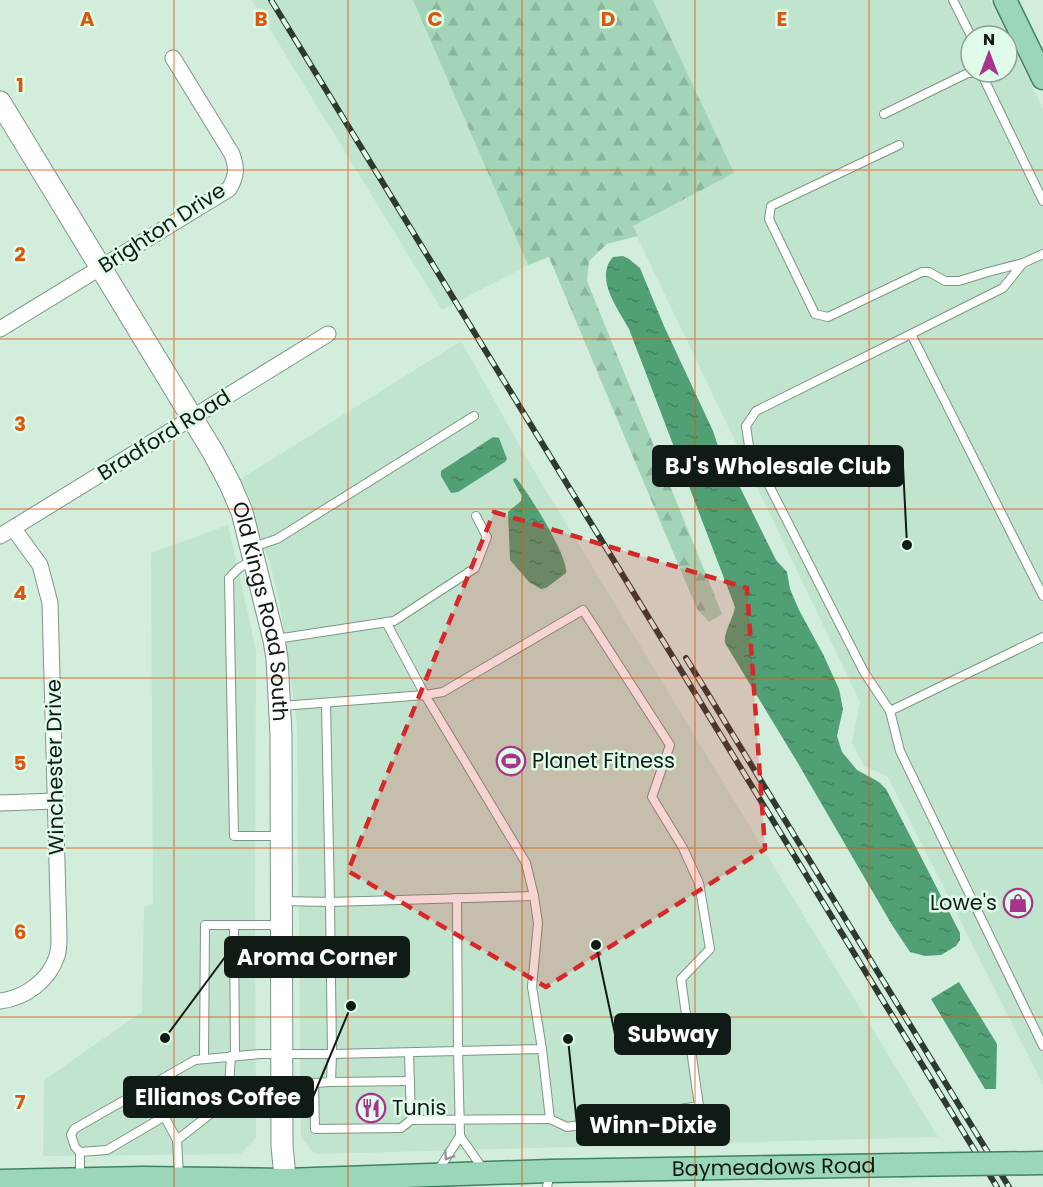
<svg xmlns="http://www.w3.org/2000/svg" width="1043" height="1187" viewBox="0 0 1043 1187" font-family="Poppins,sans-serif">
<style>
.built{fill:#c1e4ce;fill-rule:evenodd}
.forest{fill:url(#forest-firs)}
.water{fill:url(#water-ripples)}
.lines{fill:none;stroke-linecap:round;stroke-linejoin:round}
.lane-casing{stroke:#7c9686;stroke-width:10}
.street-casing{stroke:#7c9686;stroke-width:17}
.secondary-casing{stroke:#7c9686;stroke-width:23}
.primary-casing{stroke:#408360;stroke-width:25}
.lane{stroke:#fff;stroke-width:8}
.street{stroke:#fff;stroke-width:15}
.secondary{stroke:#fff;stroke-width:21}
.primary{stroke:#9cd6b8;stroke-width:22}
.rail-casing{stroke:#2d3931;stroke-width:6}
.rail{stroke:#dffbe9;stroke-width:4;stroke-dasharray:11;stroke-linecap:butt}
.primary-bridge-casing{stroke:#408360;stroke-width:25;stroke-linecap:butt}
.primary-bridge{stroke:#9cd6b8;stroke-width:22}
.oneway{stroke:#949896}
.marked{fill:#d62828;fill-opacity:0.2;stroke:#d62828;stroke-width:4.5;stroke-dasharray:12 8;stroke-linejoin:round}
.grid{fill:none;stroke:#dd560c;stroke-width:1.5;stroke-opacity:0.55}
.labels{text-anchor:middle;stroke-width:5;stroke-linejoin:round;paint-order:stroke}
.street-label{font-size:21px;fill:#111b15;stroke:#dffbe9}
.poi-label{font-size:21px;fill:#111b15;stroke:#dffbe9;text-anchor:start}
.grid-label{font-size:20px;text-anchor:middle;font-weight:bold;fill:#dd560c;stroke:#dffbe9;stroke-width:5;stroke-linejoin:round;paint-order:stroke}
.leader{fill:none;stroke:#111b15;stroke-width:2}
.callout-dot{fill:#111b15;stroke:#dffbe9;stroke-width:2}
.callout{fill:#111b15;stroke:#111b15;stroke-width:2}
.callout-label{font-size:22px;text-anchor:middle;font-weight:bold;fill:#fff}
</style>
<defs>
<pattern id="forest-firs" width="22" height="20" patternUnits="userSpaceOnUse" patternTransform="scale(1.5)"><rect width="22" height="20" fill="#a3d4b7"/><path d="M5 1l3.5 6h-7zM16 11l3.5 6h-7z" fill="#8bb59c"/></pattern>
<pattern id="water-ripples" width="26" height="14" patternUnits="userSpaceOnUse" patternTransform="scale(1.5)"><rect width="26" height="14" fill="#51a075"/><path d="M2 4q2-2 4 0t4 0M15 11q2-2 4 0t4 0" fill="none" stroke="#42825f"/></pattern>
</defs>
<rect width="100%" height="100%" fill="#d2eddc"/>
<g class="built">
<path d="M252 0H413L528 265 442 310Z"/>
<path d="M653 0H990L1043 109V1085L888 777 864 766 852 743 860 702 632 226 733 173ZM971 36H1007V72H971Z"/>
<path d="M461 341 527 459 938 1137 320 1154 314 1153 301 1137 297 723 280 605 269 560 239 480Z"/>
<path d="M228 525 256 650 255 901 256 1138 240 1154 43 1156 44 1080 142 1012 144 907 153 904 151 553Z"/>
</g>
<path class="forest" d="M413 0H653L734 173 633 226 638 236 607 244 589 261 587 281 722 614 709 622 697 609 549 257 528 265Z"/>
<g class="water">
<path d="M623 256 629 259 640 268 664 326 713 431 718 446 730 460 731 469 776 560 787 572 790 589 799 610 823 654 839 689 843 709 837 736 842 752 857 770 879 782 886 789 960 933V940L956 946 941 955 925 956 910 952 892 925 796 760 725 643C723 633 733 619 735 607L629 329C618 309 594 278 613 257Z"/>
<path d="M493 437 499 438 507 459 505 462 458 492 451 493 441 476V471Z"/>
<path d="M516 478C528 492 569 557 566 573L546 588 541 589 529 582 510 560 508 512 521 501 522 496 514 482 513 479Z"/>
<path d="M959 982 997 1044 996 1089H985L931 999Z"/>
</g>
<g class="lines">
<g class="lane-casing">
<g id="lane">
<path d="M953 0 971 36"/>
<path d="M884 114 968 73H976L983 77 1043 201"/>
<path d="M899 145 771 206 769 219 815 314 828 317 922 272H929L945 281H959L988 272 1023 263"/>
<path d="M1043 254 1023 263 1003 288 911 334 1043 596"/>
<path d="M911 334 756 411 746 426 749 446 864 672 890 711 1043 637"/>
<path d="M253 547 277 539 474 416"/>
<path d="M253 560 239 568 229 578 234 836H279"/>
<path d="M276 639 394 621 475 568 487 537 476 516"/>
<path d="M281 706 425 695 386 622"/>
<path d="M890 711 900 751 1043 1046"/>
<path d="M457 898 458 1051 332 1054 331 1082 314 1083 315 1129 401 1128 411 1120 550 1119 542 1049"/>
<path d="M282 901 330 902 326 703"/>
<path d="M234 925 235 1056"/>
<path d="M409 1053 411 1120"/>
<path d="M204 1058 205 925H281"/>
<path d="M331 1082 410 1081"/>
<path d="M148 1086 177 1140 179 1176"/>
<path d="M283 1108H314"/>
<path d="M177 1140 228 1100 231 1056"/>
<path d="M80 1152 107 1150 165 1116"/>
<path d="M483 1169 460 1136 458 1051 542 1049 532 987 538 923 534 896"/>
<path d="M438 1171 460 1136"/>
<path d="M80 1178V1152L75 1147 71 1135 74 1129 195 1060 260 1054H332L330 902 534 896 526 863 425 695 443 692 583 610 670 745 652 797 683 848 699 883 710 949 681 979 699 1106 567 1127 550 1119"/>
<path d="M547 1187 550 1173"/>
</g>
</g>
<g class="street-casing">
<g id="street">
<path d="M0 329 229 189C237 176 237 168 232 154L173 58"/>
<path d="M0 536 328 334"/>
<path d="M0 803 56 801"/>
<path d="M0 1001C25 998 49 981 57 956 59 950 59 943 59 937L50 603 40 565 13 528"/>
</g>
</g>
<g class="secondary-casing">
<g id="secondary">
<path id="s1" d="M0 102 213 452 230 484 242 512 274 640 277 658 281 735 282 1146 286 1187"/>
</g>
</g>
<g class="primary-casing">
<g id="primary">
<path d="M1005 0 1043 78"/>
<path id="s2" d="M0 1181 142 1178 285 1180 550 1171 901 1165"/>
</g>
</g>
<use href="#lane" class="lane"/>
<use href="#street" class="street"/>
<use href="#secondary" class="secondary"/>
<use href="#primary" class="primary"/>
<g class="rail-casing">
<g id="rail">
<path d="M271 0 997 1187"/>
<path d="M686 658 1009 1187"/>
</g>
</g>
<use href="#rail" class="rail"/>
<g class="primary-bridge-casing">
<path id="primary-bridge" d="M901 1165 1043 1163"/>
</g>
<use href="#primary-bridge" class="primary-bridge"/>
</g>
<defs><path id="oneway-chevron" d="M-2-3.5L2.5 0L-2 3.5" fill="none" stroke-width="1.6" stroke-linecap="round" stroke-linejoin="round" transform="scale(1.5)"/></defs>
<use class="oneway" href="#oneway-chevron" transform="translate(448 1156) rotate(123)"/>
<path class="marked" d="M494 512 747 588 765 849 546 987 348 871Z"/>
<path class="grid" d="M174 0V1187M348 0V1187M522 0V1187M695 0V1187M869 0V1187M0 170H1043M0 339H1043M0 509H1043M0 678H1043M0 848H1043M0 1017H1043"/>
<defs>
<g id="stadium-ring" transform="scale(1.5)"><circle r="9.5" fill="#dffbe9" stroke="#a7338c" stroke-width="1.5"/><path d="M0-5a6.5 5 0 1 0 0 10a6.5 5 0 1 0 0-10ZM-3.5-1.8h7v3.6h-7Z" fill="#a7338c"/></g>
<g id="shop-ring" transform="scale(1.5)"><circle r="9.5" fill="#dffbe9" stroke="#a7338c" stroke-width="1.5"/><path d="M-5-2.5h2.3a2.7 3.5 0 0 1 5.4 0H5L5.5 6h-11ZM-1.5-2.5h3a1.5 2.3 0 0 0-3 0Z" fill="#a7338c"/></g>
<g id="restaurant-ring" transform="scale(1.5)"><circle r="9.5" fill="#dffbe9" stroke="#a7338c" stroke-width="1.5"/><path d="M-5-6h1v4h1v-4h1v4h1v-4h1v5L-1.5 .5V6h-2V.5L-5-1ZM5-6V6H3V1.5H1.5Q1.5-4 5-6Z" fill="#a7338c"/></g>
</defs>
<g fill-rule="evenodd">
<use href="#stadium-ring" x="511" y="761"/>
<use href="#shop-ring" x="1018" y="903"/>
<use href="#restaurant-ring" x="371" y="1108"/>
</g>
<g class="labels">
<g class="street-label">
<text transform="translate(162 228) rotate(-33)" y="7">Brighton Drive</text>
<text transform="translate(164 435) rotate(-32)" y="7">Bradford Road</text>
<text dy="7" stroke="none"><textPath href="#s1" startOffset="578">Old Kings Road South</textPath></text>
<text transform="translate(55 767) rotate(-91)" y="7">Winchester Drive</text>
<text dy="7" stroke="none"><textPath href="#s2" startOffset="774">Baymeadows Road</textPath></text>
</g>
<g class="poi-label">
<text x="532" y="768">Planet Fitness</text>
<text x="997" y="910" text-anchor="end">Lowe's</text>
<text x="392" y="1115">Tunis</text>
</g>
</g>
<g class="grid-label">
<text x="87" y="26">A</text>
<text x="261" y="26">B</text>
<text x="435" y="26">C</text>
<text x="608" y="26">D</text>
<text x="782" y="26">E</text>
<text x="20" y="92">1</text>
<text x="20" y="261">2</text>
<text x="20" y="431">3</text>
<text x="20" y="600">4</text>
<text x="20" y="770">5</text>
<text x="20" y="939">6</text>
<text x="20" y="1109">7</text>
</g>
<path class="leader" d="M907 545L903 466M165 1038L225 957M596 945L615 1034M351 1006L313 1097M568 1039L577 1125"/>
<g class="callout-dot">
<circle cx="907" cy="545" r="6"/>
<circle cx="165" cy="1038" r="6"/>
<circle cx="596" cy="945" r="6"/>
<circle cx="351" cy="1006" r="6"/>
<circle cx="568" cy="1039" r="6"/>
</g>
<g class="callout">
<rect x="653" y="446" width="250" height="40" rx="6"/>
<rect x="225" y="937" width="184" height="40" rx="6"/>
<rect x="615" y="1014" width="115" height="40" rx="6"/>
<rect x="124" y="1077" width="189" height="40" rx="6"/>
<rect x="577" y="1105" width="152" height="40" rx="6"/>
</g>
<g class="callout-label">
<text x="778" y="474">BJ's Wholesale Club</text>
<text x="317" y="965">Aroma Corner</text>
<text x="673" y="1042">Subway</text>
<text x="218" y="1105">Ellianos Coffee</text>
<text x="653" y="1133">Winn-Dixie</text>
</g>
<g transform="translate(989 54)"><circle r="28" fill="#dffbe9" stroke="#8da194" stroke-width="1.5"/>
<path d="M0-4.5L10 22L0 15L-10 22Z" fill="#a7338c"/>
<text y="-9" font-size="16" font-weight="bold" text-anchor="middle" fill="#111b15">N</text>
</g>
</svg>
